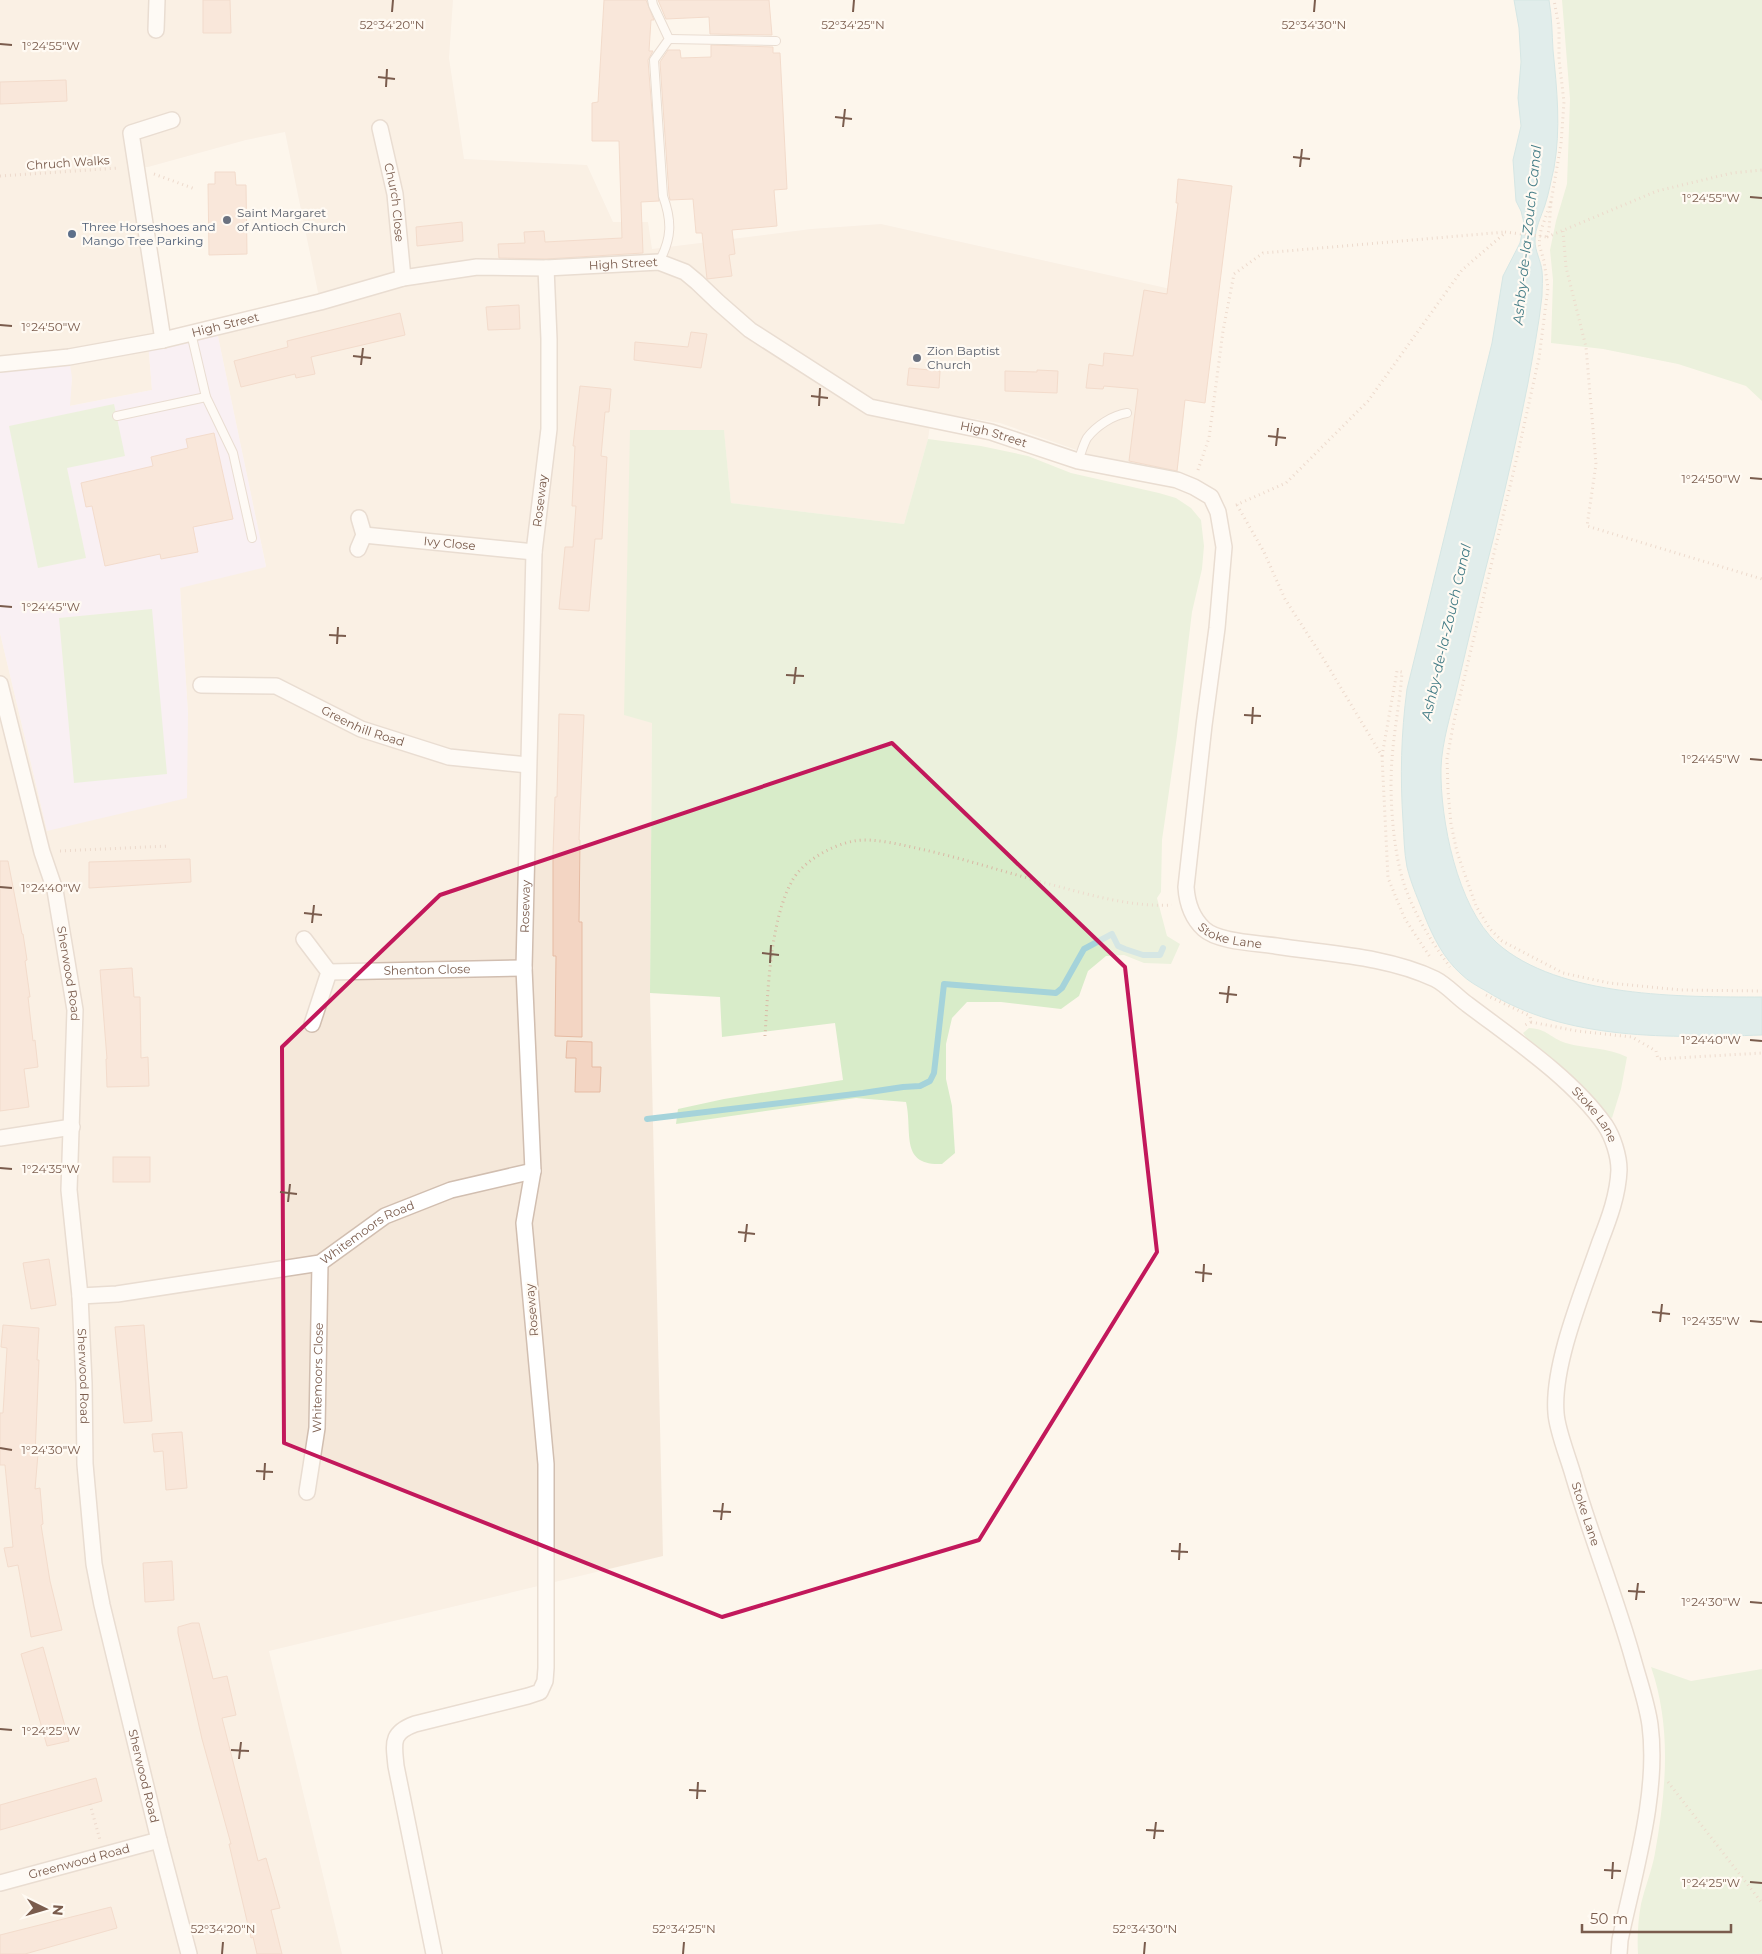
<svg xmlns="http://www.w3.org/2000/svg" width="1762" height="1954" viewBox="0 0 1762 1954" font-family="Montserrat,sans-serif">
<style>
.residential{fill:#f5e8da}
.education{fill:#f3e8fa}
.green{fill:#d8ecc9}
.water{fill:#bfe3e8;stroke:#a5d3da}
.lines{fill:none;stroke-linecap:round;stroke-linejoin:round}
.stream{stroke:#a5d3da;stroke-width:6}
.building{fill:#f3d5c3;stroke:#e6bba3}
.service-casing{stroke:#d1beb0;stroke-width:10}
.minor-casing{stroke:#d1beb0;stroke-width:18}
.path{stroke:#d9b8a5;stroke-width:3;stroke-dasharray:1 4;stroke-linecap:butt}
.service{stroke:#fff;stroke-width:8}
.minor{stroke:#fff;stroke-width:15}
.path-bridge{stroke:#d9b8a5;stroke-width:3;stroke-dasharray:1 4;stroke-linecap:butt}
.marked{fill:none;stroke:#c2185b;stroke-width:4;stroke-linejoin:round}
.ticks{fill:none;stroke:#7a5c4d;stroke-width:2}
.worship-dot{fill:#6b7280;stroke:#fffaf3;stroke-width:2}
.service-dot{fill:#5c6f8a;stroke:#fffaf3;stroke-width:2}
.labels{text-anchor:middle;stroke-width:4.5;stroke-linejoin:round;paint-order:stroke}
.street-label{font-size:12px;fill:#7a5c4d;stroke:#fffaf3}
.worship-label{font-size:12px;fill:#5b616d;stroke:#fffaf3;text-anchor:start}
.service-label{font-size:12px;fill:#4e5e75;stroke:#fffaf3;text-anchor:start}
.water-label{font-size:14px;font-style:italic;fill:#437c86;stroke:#fffaf3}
.ticks-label{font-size:12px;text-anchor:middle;fill:#7a5c4d;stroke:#fffaf3;stroke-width:4.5;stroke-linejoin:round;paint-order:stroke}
</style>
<rect width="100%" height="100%" fill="#fdf6ec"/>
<path class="residential" d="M0 0H453L449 58 464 159 587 165 613 222H648L652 249 811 229 881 224 1175 290 1162 404 1184 414 1177 476 1091 455 1000 423 932 412 928 439 904 524 731 503 724 431 624 714 652 722 650 993 663 1556 269 1651 342 1954H0V633L47 830 188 714 180 587 266 566 216 327 320 302 285 132 246 140 148 167H137L163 340 148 341 152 390 69 406 72 378 0 364Z"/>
<path class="education" d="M216 327 266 567 180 588 188 714 187 798 47 831 0 633V364L69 357 72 378 70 406 152 390 148 341Z"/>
<g class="green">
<path d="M1562 0H1762V401L1746 386 1678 364 1603 349 1551 343 1553 280 1550 250 1556 221 1567 184 1570 99Z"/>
<path d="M114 404 125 456 67 468 86 558 38 568 9 426Z"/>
<path d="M630 430H724L731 503 904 524 928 439 981 446 1028 456 1071 473 1159 493 1176 498 1191 508 1201 520 1204 546 1202 569 1192 612 1177 736 1162 840 1161 892 1157 898 1167 936 1180 944 1171 964 1144 963 1124 955 1106 956 1088 971 1079 996 1061 1009 1001 1002H967L952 1018 946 1044V1079L952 1106 955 1153 942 1164C899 1166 913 1132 906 1102L856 1098 676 1124 678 1109 724 1099 843 1080 835 1023 722 1037 720 997 650 993 652 723 624 715Z"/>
<path d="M152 609 167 774 74 783 59 618Z"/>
<path d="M1529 1028C1548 1029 1550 1038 1566 1043 1586 1049 1607 1047 1627 1057L1621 1089 1612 1118 1599 1110 1532 1046 1523 1033Z"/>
<path d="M1651 1667 1691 1681 1762 1669V1954H1638C1637 1938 1638 1920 1641 1904 1645 1887 1652 1870 1655 1853 1666 1791 1672 1728 1651 1667Z"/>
</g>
<path class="water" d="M1514 0H1549C1552 17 1552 33 1553 50 1557 90 1561 128 1554 168 1551 180 1549 193 1545 205 1541 217 1535 228 1535 241 1535 251 1541 261 1542 271 1543 279 1542 288 1542 296 1539 325 1533 354 1528 383 1518 434 1506 485 1494 536 1481 586 1469 637 1457 688 1451 714 1442 741 1441 768 1440 819 1457 907 1497 943 1559 998 1683 997 1762 997V1035C1670 1038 1566 1041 1486 991 1477 986 1468 981 1461 974 1444 959 1433 937 1425 917 1419 901 1411 884 1407 867 1404 852 1404 836 1403 821 1400 777 1401 734 1407 689L1492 343 1503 276 1520 243 1524 223 1521 211 1516 201 1513 160 1521 126 1518 98 1521 62 1519 28Z"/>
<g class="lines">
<path class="stream" d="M647 1119 863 1093 903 1087 920 1086 930 1081 934 1073 944 984 1056 993 1062 988 1084 949 1112 934 1118 946 1125 949 1143 955H1160L1163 948"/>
</g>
<g class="building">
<path d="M203 0H230L231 33H203Z"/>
<path d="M604 0H646L654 20H651L649 51H653L648 60 659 201 641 202 643 253 546 259 499 258 498 244 525 243 524 232 544 231 545 242 622 238 619 141H592V103L598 102Z"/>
<path d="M658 0H769L772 35 710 34 709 17 666 19Z"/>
<path d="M711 45 773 47V53H780L787 189 774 190 777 226 732 230 735 254 729 255 732 276 707 279 702 233H696L693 199 670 200 669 195 660 62 668 50H680L681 58 711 57Z"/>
<path d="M66 80 67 101 0 104V82Z"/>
<path d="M215 172H235L236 185H246L247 254 209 255 208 184H215Z"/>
<path d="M1178 179 1232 186 1205 403 1185 400 1177 471 1129 461 1138 389 1104 386 1103 389 1086 388 1089 364 1103 366 1104 353 1133 356 1144 290 1167 294 1178 203H1176Z"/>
<path d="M462 222 463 241 417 246 416 227Z"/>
<path d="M519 305 520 329 488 330 486 307Z"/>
<path d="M400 313 405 335 311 357 315 374 296 378 295 374 241 387 234 361 288 347 287 341Z"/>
<path d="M691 332 707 334 701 368 634 360 635 342 688 347Z"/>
<path d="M909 368 940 371 939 388 907 385Z"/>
<path d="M1037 370 1058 371 1057 393 1005 391V371L1037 372Z"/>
<path d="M580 386 611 389 609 412H605L601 456 607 457 602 539H595L589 611 559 609 565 547H573L576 506H572L575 446H573Z"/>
<path d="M214 433 233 519 193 527 198 552 161 559 160 554 105 566 92 506 86 507 81 483 153 466 151 457 188 448 186 439Z"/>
<path d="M559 714 584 715 579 840H580L579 922H582V1037L555 1036 556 956H553V854L555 797H557Z"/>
<path d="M190 859 191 882 89 888V862Z"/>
<path d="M0 861H8L22 934H23L27 960 25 961 30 997H28L33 1041 35 1040 38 1067 24 1069 29 1107 0 1111Z"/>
<path d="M132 968 134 997H140L141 1058 148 1057 149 1086 107 1087 106 1059H107L100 970Z"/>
<path d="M567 1041 592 1042V1067H601L600 1092H575L576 1058H566Z"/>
<rect x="113" y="1157" width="37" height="25"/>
<path d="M49 1259 56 1305 31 1309 23 1263Z"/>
<path d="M3 1325 39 1328 37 1360H39L35 1454H38L35 1489 40 1488 43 1524 41 1525 50 1581 62 1630 31 1637 18 1565 8 1567 4 1548 13 1547 5 1465H0V1413H3L7 1348 1 1347Z"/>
<path d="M144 1325 152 1421 124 1423 115 1327Z"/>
<path d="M182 1432 187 1488 166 1490 163 1451 154 1452 152 1434Z"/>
<path d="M172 1561 174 1600 145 1602 143 1563Z"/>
<path d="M192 1623H199L213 1679 227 1676 236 1715 222 1718 258 1861 266 1858 280 1908 271 1910 282 1954H257L253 1937 251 1938 229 1844H231L202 1739 178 1633V1627Z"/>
<path d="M43 1647 69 1741 47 1746 21 1654Z"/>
<path d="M96 1778 102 1801 0 1830V1805Z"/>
<path d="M111 1907 117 1928 25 1954H0V1935Z"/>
</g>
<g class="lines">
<g class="service-casing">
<g id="service">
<path d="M652 0 653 5 669 39 654 60 663 196C672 221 672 238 659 262"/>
<path d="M669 39 776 41"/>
<path d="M191 333 206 397 233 453 252 538"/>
<path d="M117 416 206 397"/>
<path d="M1078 461C1081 454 1083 445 1087 438 1096 426 1113 415 1127 413"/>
</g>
</g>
<g class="minor-casing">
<g id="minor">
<path d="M156 30 157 0"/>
<path id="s1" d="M380 128 395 194 403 278"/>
<path d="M163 340 131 133 172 120"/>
<path id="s2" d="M0 364 69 357 163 340 320 302 403 278 477 267 546 268 659 262 685 272 697 282 718 302 750 330 870 407 991 432 1078 461 1177 480 1194 487 1211 497 1218 512 1224 547 1217 628 1204 725 1186 887C1187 903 1191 917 1204 929 1218 942 1257 943 1276 946 1328 954 1387 956 1435 979 1447 985 1457 997 1467 1004 1513 1039 1572 1078 1605 1125 1613 1137 1619 1156 1619 1170 1618 1195 1609 1219 1600 1242 1584 1289 1552 1364 1556 1413 1557 1431 1569 1459 1574 1478 1592 1539 1616 1598 1633 1659 1639 1681 1647 1703 1650 1725 1659 1793 1634 1873 1620 1940L1619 1954"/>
<path id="s3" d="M364 535 534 552"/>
<path d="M358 549 364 535 359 518"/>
<path id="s4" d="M0 684 42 852 55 890 75 1010 69 1190 80 1296 84 1383 85 1464 94 1564 102 1605 159 1840 189 1954"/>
<path id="s5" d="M201 685 276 686 361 729 449 757 528 765"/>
<path d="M304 939 329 972 312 1024"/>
<path id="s6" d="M329 972 524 968"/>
<path d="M0 1138 72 1127"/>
<path id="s7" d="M80 1296 117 1294 320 1263 385 1216 451 1190 533 1171"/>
<path id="s8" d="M307 1492 317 1428 320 1263"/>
<path id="s9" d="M0 1883 159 1840"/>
<path id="s10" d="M434 1954 396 1766C394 1744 390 1733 415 1724L528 1696 540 1692 545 1681 546 1668V1464L524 1223 533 1171 524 968 534 552 549 429V339L546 268"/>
</g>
</g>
<g class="path">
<path d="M154 174 195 189"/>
<path d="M0 176 119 168"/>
<path d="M1551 202 1541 230 1539 244 1544 261 1548 288 1539 358 1517 457 1454 721 1447 759 1448 791 1451 824 1457 852 1476 906 1490 929 1502 941 1563 973 1609 983 1681 990 1762 991"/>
<path d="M1563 231 1566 267 1586 347 1596 464 1587 526 1762 579"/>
<path d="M1547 237 1549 230 1551 202 1561 144 1564 102 1559 59V27L1554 0"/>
<path d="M1547 237 1657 191 1732 173 1762 170"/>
<path d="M1198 470 1209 438 1223 331 1234 274 1263 253 1505 232"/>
<path d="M1236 505 1286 483 1368 401 1462 270 1505 233"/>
<path d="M1237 505 1264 552 1285 599 1323 658 1382 756 1388 878 1405 919 1430 957"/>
<path d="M1382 756 1397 671 1402 672C1400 702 1394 730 1392 759 1389 795 1393 853 1405 887 1415 915 1432 943 1450 967"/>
<path d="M60 851 169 846"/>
<path d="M1486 995 1530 1016 1531 1022 1523 1026"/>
<path d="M1531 1022 1577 1031 1632 1037 1656 1051 1658 1059 1762 1053"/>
<path d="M765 1036C768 990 770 921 792 881 803 861 832 845 854 841 873 837 906 846 925 850 973 861 1020 877 1068 889 1101 898 1137 907 1172 905"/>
<path d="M1668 1782 1762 1903"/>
<path d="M90 1804 100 1840"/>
</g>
<use href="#service" class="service"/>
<use href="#minor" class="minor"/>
<path class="path-bridge" d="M1505 232 1547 237"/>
</g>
<path d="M0 0H1762V1954H0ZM892 743 1125 967 1157 1252 979 1540 722 1617 284 1443 282 1047 440 895Z" fill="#fdf6ec" fill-opacity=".55" fill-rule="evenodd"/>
<path class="marked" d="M892 743 1125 967 1157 1252 979 1540 722 1617 284 1443 282 1047 440 895Z"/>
<path class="ticks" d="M392 12 393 0M853 12 854 0M1314 12 1315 0M0 44 12 45M378 77 395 79M386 87 387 69M835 117 852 119M843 127 845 109M1293 157 1310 159M1300 167 1302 149M1750 197 1762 198M0 325 12 326M353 356 371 358M361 365 363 348M811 396 828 398M819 406 820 388M1268 436 1286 438M1276 446 1278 428M1750 478 1762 479M0 606 12 607M329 635 346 636M337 644 338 627M786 675 804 676M794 684 796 667M1244 715 1261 716M1252 724 1253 707M1750 759 1762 760M0 887 12 888M304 913 322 915M312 923 314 905M762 953 779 955M770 963 771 945M1219 993 1237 995M1227 1003 1229 986M1750 1040 1762 1041M0 1168 12 1169M280 1192 297 1194M288 1202 290 1184M738 1232 755 1234M745 1242 747 1224M1195 1272 1212 1274M1203 1282 1204 1264M1652 1312 1670 1314M1750 1321 1762 1322M1660 1322 1662 1304M0 1448 12 1450M256 1471 273 1472M264 1480 265 1463M713 1511 731 1512M721 1520 723 1503M1171 1551 1188 1552M1179 1560 1180 1543M1628 1591 1645 1592M1636 1600 1638 1583M1750 1602 1762 1603M0 1729 12 1730M231 1750 249 1751M239 1759 241 1742M689 1790 706 1791M697 1799 698 1782M1146 1830 1164 1831M1154 1839 1156 1822M1604 1870 1621 1871M1612 1879 1613 1862M1750 1882 1762 1883M222 1954 223 1942M683 1954 684 1942M1144 1954 1145 1942"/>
<g class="worship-dot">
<circle cx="227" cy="220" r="5"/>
<circle cx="917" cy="358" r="5"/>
</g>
<circle class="service-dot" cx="72" cy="234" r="5"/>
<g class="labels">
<g class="street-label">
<text transform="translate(68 163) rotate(-4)" y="4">Chruch Walks</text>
<text dy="4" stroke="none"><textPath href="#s1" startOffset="76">Church Close</textPath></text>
<text dy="4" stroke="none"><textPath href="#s2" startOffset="634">High Street</textPath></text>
<text dy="4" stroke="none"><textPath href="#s2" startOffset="229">High Street</textPath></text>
<text dy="4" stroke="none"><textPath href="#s2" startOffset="1054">High Street</textPath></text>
<text dy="4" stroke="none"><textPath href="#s10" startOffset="1568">Roseway</textPath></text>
<text dy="4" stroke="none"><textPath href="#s3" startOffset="86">Ivy Close</textPath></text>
<text dy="4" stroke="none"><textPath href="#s5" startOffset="171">Greenhill Road</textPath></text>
<text dy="4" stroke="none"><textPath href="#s10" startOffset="1162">Roseway</textPath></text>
<text dy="4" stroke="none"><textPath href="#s2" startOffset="1750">Stoke Lane</textPath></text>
<text dy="4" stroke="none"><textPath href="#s6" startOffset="98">Shenton Close</textPath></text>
<text dy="4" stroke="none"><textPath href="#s4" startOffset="298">Sherwood Road</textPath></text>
<text dy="4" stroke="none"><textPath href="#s2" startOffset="2171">Stoke Lane</textPath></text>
<text dy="4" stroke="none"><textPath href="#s7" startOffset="299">Whitemoors Road</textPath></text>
<text transform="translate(532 1310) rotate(-95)" y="4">Roseway</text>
<text dy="4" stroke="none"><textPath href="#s4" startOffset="702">Sherwood Road</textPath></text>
<text dy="4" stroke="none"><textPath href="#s8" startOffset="115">Whitemoors Close</textPath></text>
<text dy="4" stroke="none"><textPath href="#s2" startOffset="2591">Stoke Lane</textPath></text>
<text dy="4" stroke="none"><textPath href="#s4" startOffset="1108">Sherwood Road</textPath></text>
<text dy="4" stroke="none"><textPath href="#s9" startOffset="82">Greenwood Road</textPath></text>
</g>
<g class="worship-label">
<text x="237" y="217">Saint Margaret<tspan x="237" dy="14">of Antioch Church</tspan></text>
<text x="927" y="355">Zion Baptist<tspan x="927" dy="14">Church</tspan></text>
</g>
<g class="service-label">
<text x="82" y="231">Three Horseshoes and<tspan x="82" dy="14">Mango Tree Parking</tspan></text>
</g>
<g class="water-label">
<text transform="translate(1527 235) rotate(-84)" y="5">Ashby-de-la-Zouch Canal</text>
<text transform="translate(1446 632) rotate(-77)" y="5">Ashby-de-la-Zouch Canal</text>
</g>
</g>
<g class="ticks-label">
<text x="392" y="29">52°34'20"N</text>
<text x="853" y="29">52°34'25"N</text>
<text x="1314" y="29">52°34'30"N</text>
<text x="51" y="50">1°24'55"W</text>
<text x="1711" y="202">1°24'55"W</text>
<text x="51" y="331">1°24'50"W</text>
<text x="1711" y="483">1°24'50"W</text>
<text x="51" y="611">1°24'45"W</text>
<text x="1711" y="763">1°24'45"W</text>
<text x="51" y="892">1°24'40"W</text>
<text x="1711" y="1044">1°24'40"W</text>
<text x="51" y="1173">1°24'35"W</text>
<text x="1711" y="1325">1°24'35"W</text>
<text x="51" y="1454">1°24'30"W</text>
<text x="1711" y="1606">1°24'30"W</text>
<text x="51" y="1735">1°24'25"W</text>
<text x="1711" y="1887">1°24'25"W</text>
<text x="223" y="1933">52°34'20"N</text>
<text x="684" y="1933">52°34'25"N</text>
<text x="1145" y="1933">52°34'30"N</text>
</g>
<g transform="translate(45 1909) rotate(95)" stroke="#fffaf3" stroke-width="4" paint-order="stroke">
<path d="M0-4L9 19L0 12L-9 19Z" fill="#7a5c4d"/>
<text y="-8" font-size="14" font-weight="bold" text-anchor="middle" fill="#7a5c4d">N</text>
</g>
<path d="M1582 1924v8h149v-8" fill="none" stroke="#7a5c4d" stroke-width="2.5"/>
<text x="1590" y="1924" font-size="15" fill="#7a5c4d" stroke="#fffaf3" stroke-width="4" paint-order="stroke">50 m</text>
</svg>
